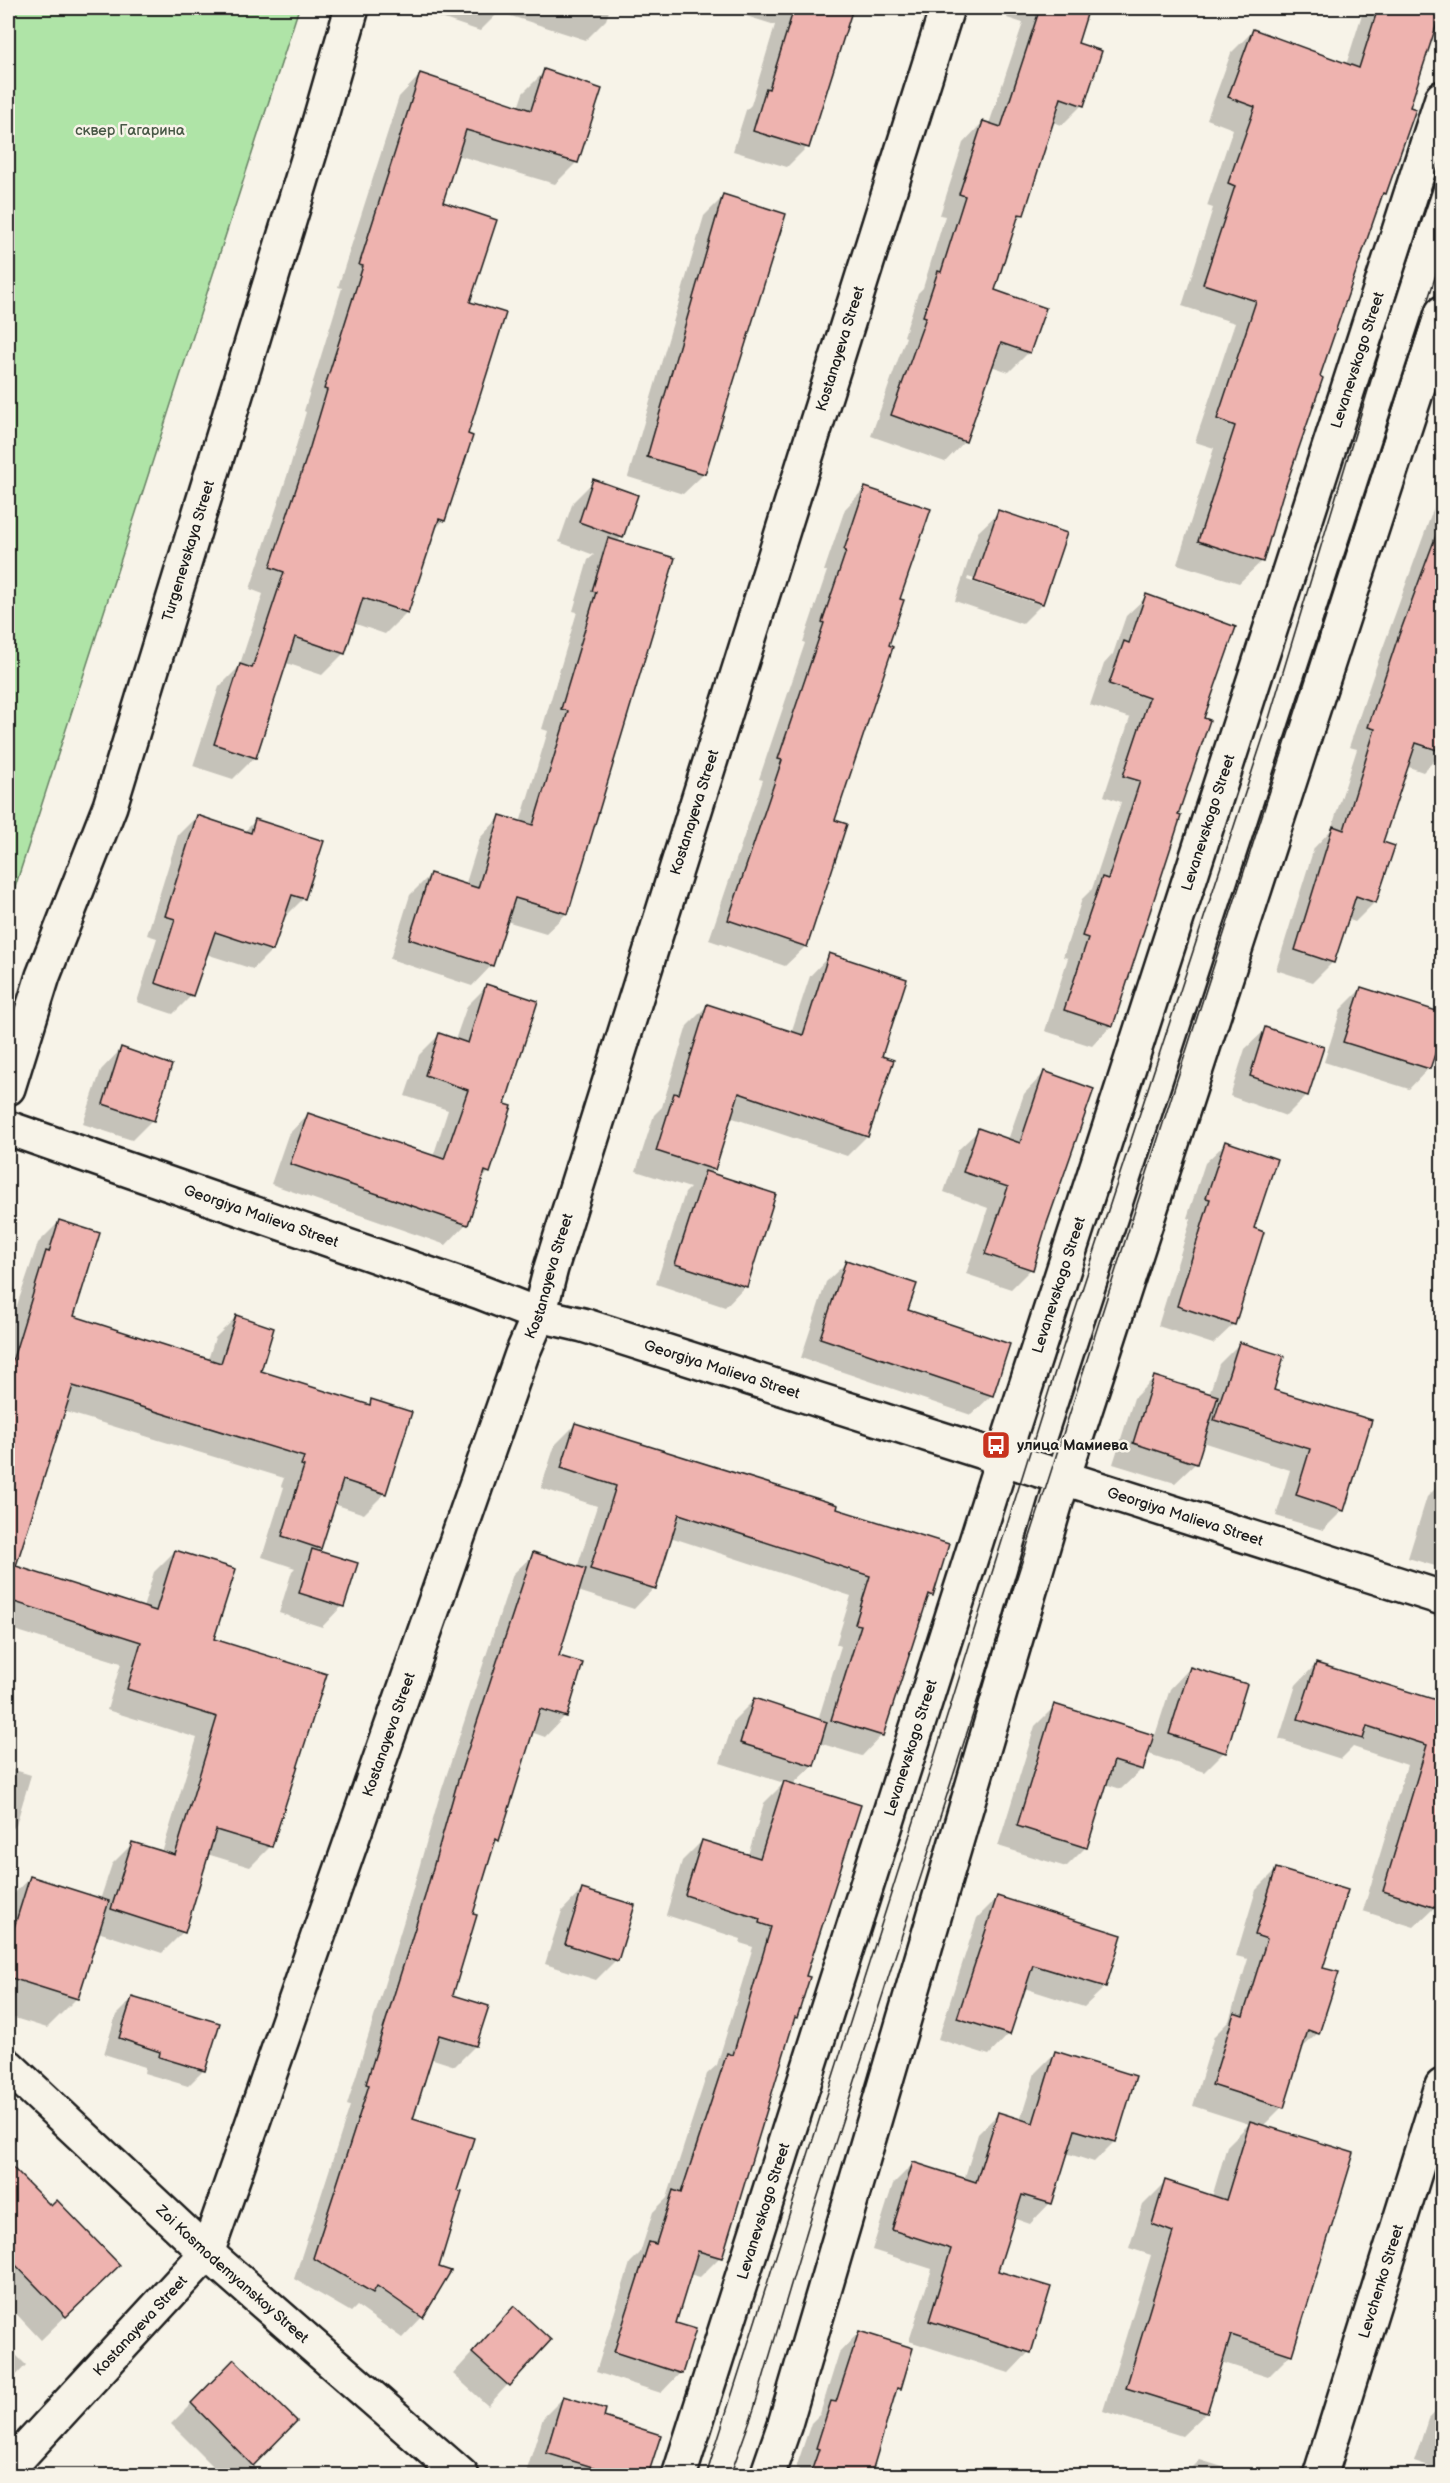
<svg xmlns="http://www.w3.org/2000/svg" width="1450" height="2483" viewBox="0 0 1450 2483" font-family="'Balsamiq Sans',sans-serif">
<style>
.park{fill:#afe4a7;stroke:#668062;stroke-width:1.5}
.shadow{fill:#0003;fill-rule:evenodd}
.building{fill:#eeb3af;stroke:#1c1c1c;stroke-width:1.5}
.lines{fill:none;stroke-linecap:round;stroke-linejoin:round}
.minor-casing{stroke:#1c1c1c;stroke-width:38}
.tertiary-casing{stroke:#1c1c1c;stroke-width:38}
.minor{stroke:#f7f3e8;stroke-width:33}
.tertiary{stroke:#f7f3e8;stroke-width:33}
.tram{stroke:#1c1c1c;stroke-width:1.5}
.labels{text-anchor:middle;stroke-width:5;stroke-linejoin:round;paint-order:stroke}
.park-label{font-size:15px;fill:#485846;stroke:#f7f3e8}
.street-label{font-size:15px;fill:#1c1c1c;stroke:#f7f3e8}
.poi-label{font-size:15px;font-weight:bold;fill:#1c1c1c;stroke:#f7f3e8;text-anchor:start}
</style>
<rect width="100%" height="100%" fill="#f7f3e8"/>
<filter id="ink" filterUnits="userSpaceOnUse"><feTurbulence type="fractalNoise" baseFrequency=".0167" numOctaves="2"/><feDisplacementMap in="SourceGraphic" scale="12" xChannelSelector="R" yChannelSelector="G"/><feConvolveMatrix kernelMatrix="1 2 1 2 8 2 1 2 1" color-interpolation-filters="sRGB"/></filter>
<g filter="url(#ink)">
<path class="park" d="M8 8H299L8 909Z"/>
<g class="shadow">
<path d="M428 8H610L606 20 586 40 499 12 480 31 426 13Z"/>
<path d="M728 8H853L807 147 787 167 733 151 746 110 751 105 775 25 727 10Z"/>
<path d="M1011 8H1088L1076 44 1082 105 1062 125 1052 122 1022 215 1015 222 993 291 1029 352 1009 372 991 366 965 441 945 462 871 436 906 337 904 336 918 293 923 288 945 216 940 215 963 143 983 122 989 124 1023 23 1007 18Z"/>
<path d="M1364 8H1440L1408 108 1385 193 1379 199 1318 377 1262 561 1239 583 1177 564 1214 448 1195 442 1235 323 1182 306 1213 208 1207 206 1233 129 1207 119 1231 53 1253 31 1346 65Z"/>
<path d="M545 71 600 90 576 163 555 184 457 155 441 203 468 303 466 435 471 437 443 521 434 530 407 612 385 634 353 623 344 653 322 675 286 663 255 757 233 779 193 766 219 687 239 667 263 594 250 589 289 470 306 412 304 411 342 288 338 287 399 97 420 75 518 108 523 93Z"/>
<path d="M724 196 704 474 683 494 628 477 704 216Z"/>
<path d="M594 481 622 537 616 542 567 913 546 933 506 921 492 965 472 986 390 959 410 895 431 874 465 886 480 838 500 817 520 823 548 731 542 729 577 612 573 611 588 560 594 555 559 542 573 502Z"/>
<path d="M1442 485V753L1423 772 1406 766 1381 843 1375 902 1355 922 1347 919 1333 962 1313 982 1276 970 1314 848 1331 830 1357 749 1349 747 1377 664Z"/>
<path d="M865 488 899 600 833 820 806 946 785 966 709 940 763 780 759 779 805 643 803 642 827 571H824L845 509Z"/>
<path d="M999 512 1042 604 1022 624 955 601 978 532ZM968 577 1032 599V602L967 580Z"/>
<path d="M1147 596 1202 719 1176 816 1112 1025 1092 1046 1045 1031 1068 958 1063 957 1082 899 1092 889 1121 802 1104 796 1130 718 1090 705 1104 664 1113 654 1126 616Z"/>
<path d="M197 816 244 832 256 820 304 898 285 917 283 916 272 950 253 969 206 954 192 995 173 1014 137 1002 157 938 147 935 178 835Z"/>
<path d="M830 955 880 1057 867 1136 847 1156 730 1117 714 1169 709 1174 745 1286 725 1307 656 1284 685 1193 690 1188 636 1171 654 1115 662 1107 687 1026 707 1006 791 1033 810 976Z"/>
<path d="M487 986 503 1105 489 1172 481 1180 466 1224 446 1245 271 1184 288 1135 308 1114 433 1157 448 1110 405 1096 419 1055 439 1035 455 1040 467 1006Z"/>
<path d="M1361 989 1429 1068 1409 1089 1324 1062 1341 1009Z"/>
<path d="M1266 1029 1307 1095 1286 1116 1230 1096 1245 1049Z"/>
<path d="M121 1049 152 1120 132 1140 83 1124 101 1070Z"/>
<path d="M1044 1073 1031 1269 1011 1289 966 1274 988 1208 944 1192 958 1150 979 1130 1008 1140 1024 1094Z"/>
<path d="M1226 1143 1252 1229 1234 1324 1213 1344 1158 1326 1191 1219 1187 1218 1205 1163Z"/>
<path d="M59 1222 72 1317 208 1360 215 1338 236 1317 259 1372 367 1406 372 1401 385 1493 364 1514 334 1504 320 1548 316 1552 342 1606 322 1627 279 1613 292 1571 295 1568 262 1557 284 1487 281 1486 284 1478 63 1411 14 1567 143 1608 154 1572 175 1551 212 1640 271 1846 250 1867 207 1854 183 1932 162 1953 98 1932 77 1998 47 2028 8 2016V1900L30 1877 100 1900 112 1864 133 1843 162 1853 197 1738 107 1710 121 1663 8 1628V1332L38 1243Z"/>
<path d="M847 1262 906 1311 992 1395 971 1415 801 1358 826 1282Z"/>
<path d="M1239 1344 1272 1391 1370 1421 1343 1510 1323 1530 1276 1516 1290 1470 1202 1442 1196 1463 1175 1483 1113 1464 1134 1398 1154 1378 1209 1395 1219 1364Z"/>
<path d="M575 1425 835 1510 932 1595 925 1602 882 1735 862 1756 819 1743 813 1765 792 1785 804 1977 808 1978 793 2020 720 2257 700 2277 689 2274 674 2324 680 2373 661 2393 596 2372 630 2263 640 2253 653 2212 667 2198 707 2074 717 2065 753 1947 740 1943 741 1939 666 1915 682 1861 702 1841 748 1855 764 1803 784 1783 720 1763 734 1720 754 1700 818 1720 841 1646 836 1644 851 1596 670 1537 654 1588 634 1609 578 1591 557 1656 565 1716 545 1737 531 1732 498 1840 492 1845 471 1915 452 1996 475 2046 455 2066 430 2058 411 2120 455 2192 437 2268 449 2272 422 2317 402 2338 357 2306 351 2312 294 2279 350 2106 347 2105 405 1917 438 1801 513 1574 534 1554 577 1568 597 1506 541 1488 555 1445Z"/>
<path d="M1442 1482V1568L1408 1558 1427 1497Z"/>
<path d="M1316 1664 1442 1704 1435 1907 1414 1927 1363 1911 1407 1765 1353 1747 1341 1759 1279 1739 1296 1685Z"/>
<path d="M1190 1668 1224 1752 1204 1772 1149 1754 1170 1689Z"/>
<path d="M1055 1706 1142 1769 1121 1789 1105 1784 1086 1847 1066 1867 998 1846 1035 1726Z"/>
<path d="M8 1768 31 1775 16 1825 8 1834Z"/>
<path d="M1277 1869 1321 1969 1318 2033 1300 2050 1282 2107 1263 2126 1291 2354 1268 2377 1221 2362 1206 2413 1182 2436 1103 2411 1151 2255 1129 2248 1143 2205 1166 2182 1212 2197 1227 2146 1249 2124 1193 2106 1214 2036 1229 2021 1248 1959 1236 1956 1256 1890Z"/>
<path d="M582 1890 616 1960 596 1980 545 1964 562 1911Z"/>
<path d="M997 1898 1121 1936 1105 1987 1084 2007 1024 1988 1009 2034 989 2055 938 2039 977 1918Z"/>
<path d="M132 1999 204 2070 188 2086 144 2073 145 2067 104 2054 116 2015Z"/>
<path d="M1056 2052 1134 2077 1114 2142 1094 2162 1066 2153 1050 2203 1030 2224 1013 2218 996 2272 1029 2352 1009 2373 909 2341 932 2269 872 2250 893 2184 913 2164 964 2180 978 2134 998 2114 1020 2121 1035 2073Z"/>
<path d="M8 2166 51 2208 94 2288 41 2340 8 2305Z"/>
<path d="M494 2329 549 2340 488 2406 453 2374Z"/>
<path d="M859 2332 899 2388 894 2393 869 2476H797L799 2469 796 2468 811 2423 820 2414 839 2353Z"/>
<path d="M8 2347 26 2365 8 2384Z"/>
<path d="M234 2361 295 2421 241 2476H223L171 2424Z"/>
<path d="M564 2397 602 2418 659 2436 647 2476H534L526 2473 543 2418Z"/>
<path d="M1442 2404V2471L1414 2462 1428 2419Z"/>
<path d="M1200 2460 1248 2475V2476H1184Z"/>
</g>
<g class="building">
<path d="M794 8H853L809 148 753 131 766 88 769 89Z"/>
<path d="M1040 8H1089L1078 43 1102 51 1084 106 1061 98 1024 215 1019 214 995 290 1046 308 1030 353 1001 343 966 442 891 415 926 317 923 316 938 271 941 272 965 196 959 194 983 121 1001 127Z"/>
<path d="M1378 8H1442L1410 107 1416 109 1386 194 1383 193 1320 376 1323 378 1282 497 1263 562 1198 541 1235 426 1217 419 1256 301 1203 284 1235 186 1228 183 1255 107 1228 97 1253 29 1359 68Z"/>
<path d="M544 69 602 89 578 163 466 130 443 202 497 220 470 302 506 313 468 434 473 436 445 521 439 519 408 613 363 598 345 654 295 637 256 758 214 744 240 664 252 668 284 572 270 567 310 447 327 390 324 389 363 266 359 265 420 73 531 110Z"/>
<path d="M723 194 786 214 705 474 647 457Z"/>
<path d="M593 479 638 495 623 538 579 522Z"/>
<path d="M865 487 931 509 900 599 904 600 889 645 893 647 835 820 847 824 807 947 728 920 782 760 778 759 824 623 822 622 846 551 844 550Z"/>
<path d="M998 510 1067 533 1043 604 974 581Z"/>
<path d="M1438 530 1443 531V752L1416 743 1383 842 1395 846 1376 903 1356 896 1334 963 1295 950 1333 826 1344 830 1375 729 1368 727 1396 643Z"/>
<path d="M608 538 675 558 568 914 515 898 493 966 409 939 430 873 478 888 500 815 533 825 568 711 561 709 596 592 592 591Z"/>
<path d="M1146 594 1236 627 1204 718 1210 720 1178 815 1181 816 1113 1026 1064 1010 1088 938 1082 936 1102 877 1108 879 1140 781 1123 776 1149 698 1109 684 1124 641 1129 643Z"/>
<path d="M197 815 251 833 255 819 324 841 305 899 292 895 273 951 215 932 193 996 155 983 175 919 165 916Z"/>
<path d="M829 953 907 979 882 1056 894 1060 868 1137 739 1093 715 1170 656 1151 674 1093 679 1094 707 1004 803 1035Z"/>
<path d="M486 984 538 1001 505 1104 512 1106 490 1173 485 1171 468 1225 290 1164 308 1113 444 1159 468 1090 425 1075 439 1033 468 1043Z"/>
<path d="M1361 987 1443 1013V1030L1430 1069 1343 1042Z"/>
<path d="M1265 1027 1324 1047 1308 1096 1250 1076Z"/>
<path d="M121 1047 172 1065 154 1121 103 1104Z"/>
<path d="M1044 1071 1094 1089 1046 1226 1033 1270 985 1254 1008 1187 963 1172 978 1128 1020 1143Z"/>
<path d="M1225 1141 1277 1159 1254 1228 1264 1232 1235 1325 1177 1306 1210 1199 1206 1198Z"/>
<path d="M705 1171 776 1194 747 1287 675 1264Z"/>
<path d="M59 1220 100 1233 74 1316 221 1363 236 1315 274 1328 261 1371 370 1405 371 1399 412 1412 386 1494 343 1480 321 1549 282 1536 304 1466 301 1465 304 1457 73 1386 16 1566 156 1611 175 1550 236 1569 214 1639 327 1674 272 1847 216 1830 185 1933 111 1909 132 1842 175 1855 217 1717 127 1689 141 1642 8 1600V1375L46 1251 49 1252Z"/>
<path d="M846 1260 917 1284 908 1310 1010 1344 993 1396 820 1338Z"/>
<path d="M1239 1342 1284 1356 1274 1390 1372 1420 1344 1511 1296 1495 1310 1449 1214 1420Z"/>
<path d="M1154 1376 1218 1396 1197 1464 1133 1443Z"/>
<path d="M575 1423 838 1505 837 1509 949 1544 933 1596 929 1594 883 1736 831 1720 861 1625 855 1624 870 1576 679 1514 656 1589 590 1569 616 1486 561 1468Z"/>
<path d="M312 1549 358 1563 344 1607 299 1593Z"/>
<path d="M533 1552 586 1569 559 1656 583 1663 567 1717 540 1709 499 1841 496 1839 473 1914 477 1915 453 1995 489 2006 476 2046 439 2035 413 2119 474 2138 457 2191 462 2192 439 2267 451 2271 423 2318 377 2286 373 2293 313 2258 369 2085 366 2084 425 1896 458 1780Z"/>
<path d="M1316 1663 1443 1702V1887L1436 1908 1383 1891 1427 1745 1367 1726 1363 1739 1298 1719Z"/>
<path d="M1190 1667 1247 1684 1226 1753 1169 1734Z"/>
<path d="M754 1698 827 1722 814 1766 740 1743Z"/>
<path d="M1054 1704 1154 1735 1143 1770 1114 1761 1087 1848 1017 1826Z"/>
<path d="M784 1781 861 1805 806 1976 810 1977 797 2018 795 2017 722 2258 698 2251 676 2323 696 2329 682 2374 614 2352 649 2242 656 2244 673 2190 681 2193 727 2053 733 2055 771 1927 759 1923 760 1919 685 1895 702 1840 760 1858Z"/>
<path d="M1276 1868 1348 1890 1323 1968 1339 1972 1319 2034 1308 2030 1284 2108 1212 2085 1234 2013 1243 2016 1267 1939 1255 1935Z"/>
<path d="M30 1876 109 1901 78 1999 8 1977V1947Z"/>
<path d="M582 1889 635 1905 618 1961 565 1944Z"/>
<path d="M997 1896 1122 1935 1106 1987 1033 1965 1010 2035 957 2018Z"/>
<path d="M132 1997 220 2023 205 2071 159 2057 160 2052 119 2038Z"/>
<path d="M1055 2051 1136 2076 1116 2142 1075 2130 1052 2204 1022 2195 998 2271 1051 2287 1031 2353 929 2321 951 2249 892 2230 913 2162 976 2182 998 2112 1033 2123Z"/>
<path d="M1250 2121 1354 2153 1292 2355 1231 2335 1207 2413 1126 2388 1173 2232 1152 2224 1165 2180 1226 2200Z"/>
<path d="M8 2163 51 2206 57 2200 120 2265 66 2317 8 2257Z"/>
<path d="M514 2306 551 2340 509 2386 472 2353Z"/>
<path d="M859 2331 913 2348 901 2389 897 2388 871 2475H810L819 2449 816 2448 831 2401 836 2402Z"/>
<path d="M234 2359 297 2421 253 2466 191 2403Z"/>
<path d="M563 2396 606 2409 604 2417 661 2435 648 2475H619L546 2453Z"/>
</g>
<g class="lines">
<g class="minor-casing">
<g id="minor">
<path id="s1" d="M8 1088 43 976 110 806 316 133 352 8"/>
<path id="s2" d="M8 1128 480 1292 539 1315 583 1325 1442 1598"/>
<path id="s3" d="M8 2469 207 2253 522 1354 539 1315 551 1268 947 8"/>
<path id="s4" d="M679 2476 1003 1457 1442 98"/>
<path d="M767 2476 785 2424 1063 1478 1442 313"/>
<path id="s5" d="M1320 2476 1442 2086"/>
</g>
</g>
<g class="tertiary-casing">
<g id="tertiary">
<path id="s6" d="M8 2066 207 2253 462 2476"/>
</g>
</g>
<use href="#minor" class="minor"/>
<use href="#tertiary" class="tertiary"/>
<g class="tram">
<path d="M706 2476 924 1790 1054 1375 1264 735 1398 291 1442 162"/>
<path d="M730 2476 754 2409 808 2227 1442 256"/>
</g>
</g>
</g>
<defs>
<g id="bus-square" transform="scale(1.5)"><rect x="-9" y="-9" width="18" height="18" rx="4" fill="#c8321e" stroke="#f7f3e8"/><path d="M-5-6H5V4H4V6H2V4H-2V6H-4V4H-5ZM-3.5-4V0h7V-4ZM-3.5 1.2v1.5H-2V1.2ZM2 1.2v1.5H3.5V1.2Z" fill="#fff"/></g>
</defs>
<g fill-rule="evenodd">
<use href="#bus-square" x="996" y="1445"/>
</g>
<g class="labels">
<g class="park-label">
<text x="130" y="135">сквер Гагарина</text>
</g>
<g class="street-label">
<text dy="5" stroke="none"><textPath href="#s3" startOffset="2301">Kostanayeva Street</textPath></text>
<text dy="5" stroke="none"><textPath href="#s4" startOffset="2222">Levanevskogo Street</textPath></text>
<text dy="5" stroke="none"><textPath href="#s1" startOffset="567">Turgenevskaya Street</textPath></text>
<text dy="5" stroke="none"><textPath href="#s3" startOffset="1815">Kostanayeva Street</textPath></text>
<text dy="5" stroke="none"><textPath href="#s4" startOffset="1736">Levanevskogo Street</textPath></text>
<text dy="5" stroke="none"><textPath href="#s2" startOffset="268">Georgiya Malieva Street</textPath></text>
<text dy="5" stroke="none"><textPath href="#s3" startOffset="1329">Kostanayeva Street</textPath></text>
<text dy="5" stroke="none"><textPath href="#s4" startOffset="1250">Levanevskogo Street</textPath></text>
<text dy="5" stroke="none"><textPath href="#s2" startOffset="754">Georgiya Malieva Street</textPath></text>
<text dy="5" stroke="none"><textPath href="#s2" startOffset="1240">Georgiya Malieva Street</textPath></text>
<text dy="5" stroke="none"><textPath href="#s3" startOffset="843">Kostanayeva Street</textPath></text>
<text dy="5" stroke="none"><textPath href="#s4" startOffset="764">Levanevskogo Street</textPath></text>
<text dy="5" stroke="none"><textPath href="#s4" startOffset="278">Levanevskogo Street</textPath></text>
<text dy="5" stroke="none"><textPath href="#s6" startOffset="306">Zoi Kosmodemyanskoy Street</textPath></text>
<text dy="5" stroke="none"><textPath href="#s5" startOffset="204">Levchenko Street</textPath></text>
<text dy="5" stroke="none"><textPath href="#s3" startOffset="195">Kostanayeva Street</textPath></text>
</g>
<g class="poi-label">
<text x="1017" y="1450">улица Мамиева</text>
</g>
</g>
<rect width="1450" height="2483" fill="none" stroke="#f7f3e8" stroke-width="30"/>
<rect x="15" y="15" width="1420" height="2453" fill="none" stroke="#1c1c1c" stroke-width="2" filter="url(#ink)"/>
</svg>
